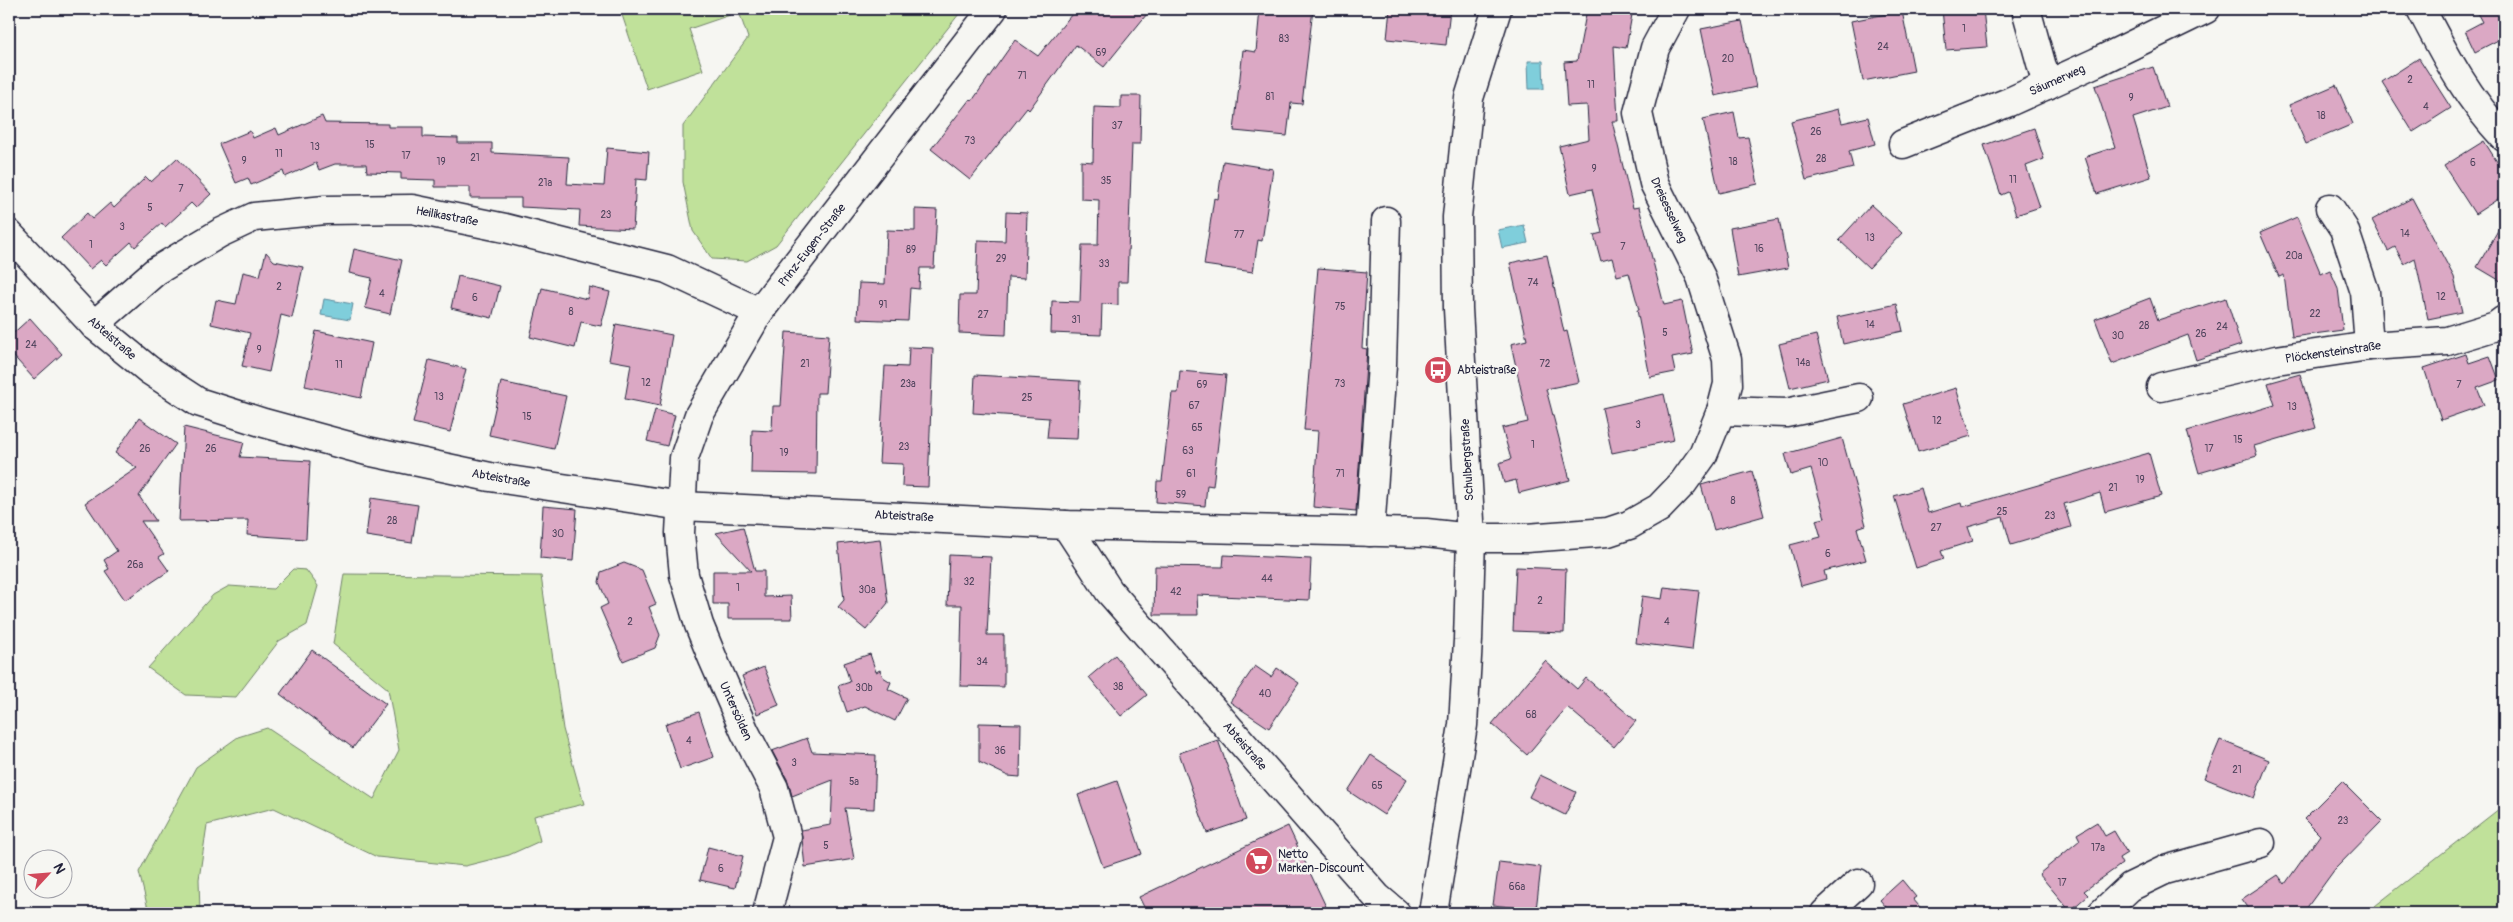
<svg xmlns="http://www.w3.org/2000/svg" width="2513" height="922" viewBox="0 0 2513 922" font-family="Pangolin,sans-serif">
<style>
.green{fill:#c0e19a;stroke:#71826a}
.water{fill:#7fcedb;stroke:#5a899b}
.building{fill:#dba8c4;stroke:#22223b}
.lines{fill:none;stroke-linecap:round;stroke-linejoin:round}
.minor-casing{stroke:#22223b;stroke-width:31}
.minor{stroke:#f6f6f2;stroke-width:28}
.labels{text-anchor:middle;stroke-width:5;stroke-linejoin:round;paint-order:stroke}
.number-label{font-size:10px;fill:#50445d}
.street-label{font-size:12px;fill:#22223b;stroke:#f6f6f2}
.poi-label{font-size:12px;fill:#22223b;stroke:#f6f6f2;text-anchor:start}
</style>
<rect width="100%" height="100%" fill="#f6f6f2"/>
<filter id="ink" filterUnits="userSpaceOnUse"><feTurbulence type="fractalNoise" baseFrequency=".02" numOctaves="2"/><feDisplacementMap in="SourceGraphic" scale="10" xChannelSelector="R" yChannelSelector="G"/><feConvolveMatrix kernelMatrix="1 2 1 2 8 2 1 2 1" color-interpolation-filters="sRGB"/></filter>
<g filter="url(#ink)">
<g class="green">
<path d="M620 9H728L730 15 689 29 703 70 647 89Z"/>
<path d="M738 9H963L776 245 747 261 712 259 693 231 683 182V126L748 38Z"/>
<path d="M293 569 306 570 318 586 307 625 279 641 236 697 186 695 148 668 213 595 229 586 273 589Z"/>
<path d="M344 574 541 576 563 729 584 804 534 816 540 841 509 855 465 866 377 857 274 808 207 825 199 879 200 913H149L139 872 196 767 238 737 267 728 374 799 399 750 388 689 333 644Z"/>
<path d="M2504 805V913H2366Z"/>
</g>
<g class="water">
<path d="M1528 61H1543L1544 89H1529Z"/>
<path d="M1524 225 1528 243 1502 248 1498 230Z"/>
<path d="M324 299 353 304 350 320 321 315Z"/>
</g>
<g class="building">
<path d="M1076 9H1151L1104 67 1076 45 1029 110 1027 108 970 180 931 149 970 99 972 101 1015 40 1038 56Z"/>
<path d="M1260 9H1313L1302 104 1291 103 1287 136 1234 131 1243 50 1256 52Z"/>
<path d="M1390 9H1450L1446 45 1387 39Z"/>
<path d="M1587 9H1633L1626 48 1614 46 1618 121H1612L1633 208 1639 207 1664 305 1682 301 1693 354 1672 358 1675 372 1650 377 1637 310H1639L1629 273 1617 276 1612 258 1601 261 1594 235 1602 233 1592 189 1570 194 1559 146 1589 139 1587 105 1567 106 1564 62 1577 61Z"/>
<path d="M1942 9H1983L1987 47 1946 50Z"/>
<path d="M2475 9H2504V37L2475 52 2465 31 2482 22Z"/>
<path d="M1902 11 1914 71 1863 81 1851 21Z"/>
<path d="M1742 21 1756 87 1715 96 1701 29Z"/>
<path d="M2419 58 2451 108 2413 132 2382 82Z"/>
<path d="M2153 67 2167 107 2133 118 2151 177 2097 194 2085 157 2115 147 2095 86Z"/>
<path d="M2336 85 2353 124 2306 144 2289 105Z"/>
<path d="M1121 96H1141L1140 144H1132L1127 282H1118V305L1102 304 1101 335 1051 333 1052 301 1080 302 1082 245H1098L1099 200 1081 199V161L1093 162 1094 107 1121 108Z"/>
<path d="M1838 109 1842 123 1868 117 1875 144 1849 151 1853 168 1806 180 1791 121Z"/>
<path d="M1734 112 1739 138 1748 137 1758 184 1719 193 1703 119Z"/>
<path d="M322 116 325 123 388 124V127H423V137L458 138V143H492V153L569 157 567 184 604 186 607 148 649 152 647 180 636 179 633 229 579 226 580 210 521 207V198H470V187H435V180L401 179V173L367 172 366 164H335L319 170 316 163 285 177 283 171 251 185 248 178 236 183 219 144 250 131 253 138 276 128 279 135Z"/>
<path d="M2034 128 2044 159 2026 166 2040 207 2016 215 2008 192 2001 195 1984 145Z"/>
<path d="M2484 141 2504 173V195L2475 214 2444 166Z"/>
<path d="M177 158 211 194 196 208 191 203 165 227 162 223 135 247 131 242 106 265 101 260 90 269 61 238 87 213 92 219 110 203 114 208 146 177 151 182Z"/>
<path d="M1223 161 1273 169 1262 241 1258 240 1253 272 1204 265 1214 198 1218 199Z"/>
<path d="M2412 198 2454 277 2462 312 2428 319 2415 258 2404 264 2395 247 2388 251 2372 220Z"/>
<path d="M1871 205 1902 233 1869 268 1839 240Z"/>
<path d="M915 209 937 210 934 268H920L919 289 910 288 908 321 857 319 859 283 885 284 887 230 915 231Z"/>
<path d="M1006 212 1027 213 1025 278 1008 277 1006 335 959 333 960 295H976L978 240 1005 241Z"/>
<path d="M2297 217 2321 274 2330 270 2338 288 2343 330 2292 337 2284 275 2279 277 2260 233Z"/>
<path d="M1779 219 1788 268 1738 277 1730 228Z"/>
<path d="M2504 220V283L2477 267Z"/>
<path d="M354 249 402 260 390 314 365 308 372 278 349 273Z"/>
<path d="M266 252 274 261 303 267 292 318 281 315 269 372 242 366 250 333 211 324 216 300 236 304 243 272 260 276Z"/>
<path d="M1547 255 1564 332 1567 331 1579 382 1546 389 1570 480 1519 493 1516 480 1504 483 1499 463 1511 459 1502 428 1528 422 1511 344 1527 340 1510 263Z"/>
<path d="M1318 268 1367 272 1362 348 1367 349 1366 364 1356 511 1313 507 1318 431 1304 430Z"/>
<path d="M458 276 500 286 492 318 451 308Z"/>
<path d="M589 287 610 292 601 326 581 322 575 348 530 337 542 288 587 299Z"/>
<path d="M2150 298 2158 320 2226 298 2241 345 2196 360 2188 335 2112 364 2095 319Z"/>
<path d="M1897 304 1903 331 1843 344 1837 317Z"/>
<path d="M30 318 62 354 34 379 9 351V337Z"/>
<path d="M616 324 672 335 660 406 625 399 631 364 609 360Z"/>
<path d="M316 331 372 343 361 398 305 386Z"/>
<path d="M786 332 829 335 825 393H817L816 474 751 473 752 430 772 431 773 406H781Z"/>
<path d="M1816 335 1828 379 1790 388 1779 344Z"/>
<path d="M909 347 933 348 928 487 902 486 903 464 879 463 885 366 908 367Z"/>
<path d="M2466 354 2469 363 2490 356 2499 380 2477 388 2484 405 2441 420 2424 368Z"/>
<path d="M429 360 466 369 450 432 413 423Z"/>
<path d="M1180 371 1226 375 1213 486 1207 485 1205 506 1156 502 1157 481H1162L1172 393H1178Z"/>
<path d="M2300 374 2316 428 2254 446 2257 456 2199 473 2187 431 2275 405 2268 383Z"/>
<path d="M975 375 1080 381 1077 439 1047 438 1049 418 973 413Z"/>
<path d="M501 382 566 396 554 449 489 435Z"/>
<path d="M1956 388 1971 436 1918 452 1903 404Z"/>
<path d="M1664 394 1674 440 1612 453 1602 408Z"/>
<path d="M655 410 675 415 667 446 647 441Z"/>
<path d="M139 418 176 444 139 496 156 521H141L164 554 159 557 169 571 125 600 105 571 109 569 104 560 117 551 85 503 137 468 115 453Z"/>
<path d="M184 427 244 442 240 457 310 461 306 539 247 535 248 520 179 521Z"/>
<path d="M1842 438 1866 525 1857 528 1866 560 1824 571 1826 579 1801 586 1790 545 1821 537 1816 520 1825 518 1811 469 1791 475 1785 454Z"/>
<path d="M2149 453 2161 496 2105 512 2100 493 2064 504 2071 527 2011 545 2003 517 1968 527 1973 541 1941 551 1944 559 1916 568 1894 496 1921 488 1928 513 1961 503 1962 507Z"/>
<path d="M1752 471 1764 516 1714 530 1701 485Z"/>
<path d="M371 498 418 505 412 543 366 536Z"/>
<path d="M543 506 577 509 573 561 540 558Z"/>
<path d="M743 527 755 571H764V597L791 596 792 619H728V604H713V571H751L716 533Z"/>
<path d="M880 539 888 603 866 630 838 607 844 600 838 544Z"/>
<path d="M949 555 991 557 987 635H1004V687L960 686 962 605H947Z"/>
<path d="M1224 555 1311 559 1309 600 1197 595 1198 615H1154L1155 566 1223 567Z"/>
<path d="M624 563 642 570 656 604 649 607 660 635 655 648 623 661 600 608 608 604 599 582 601 572Z"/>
<path d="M1516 567 1566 569 1564 633 1513 631Z"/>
<path d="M1664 587 1699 591 1692 650 1636 643 1642 596 1662 599Z"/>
<path d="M312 650 386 704 353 748 280 694Z"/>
<path d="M870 654 876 672 880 670 883 677 891 682 888 689 907 698 895 721 865 706 847 712 838 686 850 682 844 663Z"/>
<path d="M1115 655 1147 695 1121 716 1089 677Z"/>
<path d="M1545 661 1577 689 1586 678 1636 721 1614 747 1567 707 1527 755 1492 724Z"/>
<path d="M1255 666 1271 677 1277 668 1299 683 1269 728 1230 702Z"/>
<path d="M764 667 779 705 757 714 742 676Z"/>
<path d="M699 712 714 757 680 769 665 724Z"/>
<path d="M979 723 1021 724 1020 777 1008 776 979 762Z"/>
<path d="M807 738 812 752 876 755 874 809 845 808 854 859 805 867 801 830 831 825 833 780 792 796 788 781 772 751Z"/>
<path d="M1218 740 1246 820 1207 833 1179 753Z"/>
<path d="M2220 740 2269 760 2254 798 2204 778Z"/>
<path d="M1371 755 1407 779 1384 815 1348 791Z"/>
<path d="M1540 775 1576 792 1565 815 1529 797Z"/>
<path d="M1117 781 1142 854 1103 867 1078 795Z"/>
<path d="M2342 781 2382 821 2335 869 2303 913H2252L2242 899 2278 875 2285 884 2320 835 2304 819Z"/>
<path d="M2097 822 2105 836 2114 831 2127 853 2119 858 2122 864 2084 891 2088 895 2070 911 2039 874 2080 840 2077 834Z"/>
<path d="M1288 826 1329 913H1147L1139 897Z"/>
<path d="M708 847 743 856 735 888 700 880Z"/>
<path d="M1499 862 1541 867 1536 910 1493 905Z"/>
<path d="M1902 880 1916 897 1913 899 1925 913H1891L1880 900Z"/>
</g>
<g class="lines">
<g class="minor-casing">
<g id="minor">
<path d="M2026 9 2047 85"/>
<path d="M2421 9C2446 57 2467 98 2504 137"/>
<path d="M1903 144 2009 102 2097 62 2206 9"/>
<path d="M2330 208 2344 229 2365 292 2369 346"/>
<path d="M9 234 94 325 149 370 198 402 264 423 367 451 490 477 682 506 1066 525 1426 533 1471 538H1526L1608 532 1629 525 1659 508 1683 483 1703 455 1721 411 1728 384 1727 359 1701 277 1654 183 1638 113 1655 48 1676 9"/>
<path d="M94 325 156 271 220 233 254 217 325 210 412 209 505 228 667 269 759 312"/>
<path d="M2161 387 2276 360 2369 346 2447 341 2496 326 2504 320"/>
<path d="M1721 411 1786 413 1859 398"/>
<path d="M1066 525 1109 591 1377 897 1396 913"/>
<path d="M1370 532 1382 365 1386 221"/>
<path d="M767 913 787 837 774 788 745 732 713 659 699 625 684 575 680 533 684 458 699 415 759 312 993 9"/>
<path d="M1433 913 1463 725 1468 640 1471 538 1458 309 1457 217 1469 98 1497 9"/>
<path d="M1825 913 1858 883"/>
<path d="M2102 913 2130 887 2165 870 2261 843"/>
</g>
</g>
<use href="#minor" class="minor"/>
</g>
</g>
<defs>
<g id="bus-disc" transform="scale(1.4375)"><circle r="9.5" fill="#d1495b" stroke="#f6f6f2"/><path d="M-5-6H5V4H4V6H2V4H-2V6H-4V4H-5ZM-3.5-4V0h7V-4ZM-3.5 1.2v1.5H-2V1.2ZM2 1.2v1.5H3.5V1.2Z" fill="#fff"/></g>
<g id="supermarket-disc" transform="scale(1.4375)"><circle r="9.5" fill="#d1495b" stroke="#f6f6f2"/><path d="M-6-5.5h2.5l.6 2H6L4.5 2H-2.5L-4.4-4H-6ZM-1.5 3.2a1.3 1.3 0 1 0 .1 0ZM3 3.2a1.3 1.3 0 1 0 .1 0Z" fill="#fff"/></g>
</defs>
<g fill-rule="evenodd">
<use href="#bus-disc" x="1438" y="370"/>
<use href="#supermarket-disc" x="1259" y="861"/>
</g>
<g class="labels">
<g class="number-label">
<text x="1964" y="32">1</text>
<text x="1284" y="42">83</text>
<text x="1883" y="50">24</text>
<text x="1101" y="56">69</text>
<text x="1728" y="62">20</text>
<text x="1022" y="79">71</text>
<text x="2410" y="83">2</text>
<text x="1591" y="88">11</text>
<text x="1270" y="100">81</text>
<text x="2131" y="101">9</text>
<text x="2426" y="110">4</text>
<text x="2321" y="119">18</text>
<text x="1117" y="129">37</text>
<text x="1816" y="135">26</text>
<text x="970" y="144">73</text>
<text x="370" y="148">15</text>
<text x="315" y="150">13</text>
<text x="279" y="157">11</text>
<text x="406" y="159">17</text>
<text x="475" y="161">21</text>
<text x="1821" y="162">28</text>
<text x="244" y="164">9</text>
<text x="441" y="165">19</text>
<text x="1733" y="165">18</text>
<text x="2473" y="166">6</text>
<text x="1594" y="172">9</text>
<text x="2013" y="183">11</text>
<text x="1106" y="184">35</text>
<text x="545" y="186">21a</text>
<text x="181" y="192">7</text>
<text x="150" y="211">5</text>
<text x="606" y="218">23</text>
<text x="122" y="230">3</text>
<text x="2405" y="237">14</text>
<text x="1239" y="238">77</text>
<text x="1870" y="241">13</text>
<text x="91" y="248">1</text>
<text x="1623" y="250">7</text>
<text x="1759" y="252">16</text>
<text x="911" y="253">89</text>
<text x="2294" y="259">20a</text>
<text x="1001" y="262">29</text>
<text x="1104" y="267">33</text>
<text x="1533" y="286">74</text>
<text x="279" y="290">2</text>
<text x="382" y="297">4</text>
<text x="2441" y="300">12</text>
<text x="475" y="301">6</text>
<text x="883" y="308">91</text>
<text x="1340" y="310">75</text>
<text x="571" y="315">8</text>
<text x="2315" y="317">22</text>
<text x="983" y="318">27</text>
<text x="1076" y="323">31</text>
<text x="1870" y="328">14</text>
<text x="2144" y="329">28</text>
<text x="2222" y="330">24</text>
<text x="1665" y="336">5</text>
<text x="2201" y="337">26</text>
<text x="2118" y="339">30</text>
<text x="31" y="348">24</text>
<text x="259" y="353">9</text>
<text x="1803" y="366">14a</text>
<text x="805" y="367">21</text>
<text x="1545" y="367">72</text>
<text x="339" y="368">11</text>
<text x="646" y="386">12</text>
<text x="908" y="387">23a</text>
<text x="1340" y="387">73</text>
<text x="1202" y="388">69</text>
<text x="2459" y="388">7</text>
<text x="439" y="400">13</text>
<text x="1027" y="401">25</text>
<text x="1194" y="409">67</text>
<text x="2292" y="410">13</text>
<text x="527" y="420">15</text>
<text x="1937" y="424">12</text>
<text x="1638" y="428">3</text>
<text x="1197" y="431">65</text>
<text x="2238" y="443">15</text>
<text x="1533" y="448">1</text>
<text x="904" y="450">23</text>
<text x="145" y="452">26</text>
<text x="211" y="452">26</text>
<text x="2209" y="452">17</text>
<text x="1188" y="454">63</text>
<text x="784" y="456">19</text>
<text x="1823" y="466">10</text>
<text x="1191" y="477">61</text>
<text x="1340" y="477">71</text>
<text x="2140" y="483">19</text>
<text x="2113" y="491">21</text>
<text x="1181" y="498">59</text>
<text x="1733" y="504">8</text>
<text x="2002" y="515">25</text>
<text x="2050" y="519">23</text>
<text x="392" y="524">28</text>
<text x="1936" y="531">27</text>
<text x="558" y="537">30</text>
<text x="1828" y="557">6</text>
<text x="135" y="568">26a</text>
<text x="1267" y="582">44</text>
<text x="969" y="585">32</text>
<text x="738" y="591">1</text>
<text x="867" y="593">30a</text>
<text x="1176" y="595">42</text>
<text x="1540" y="604">2</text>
<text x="630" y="625">2</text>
<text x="1667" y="625">4</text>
<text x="982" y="665">34</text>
<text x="1118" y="690">38</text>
<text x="864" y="691">30b</text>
<text x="1265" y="697">40</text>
<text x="1531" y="718">68</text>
<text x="689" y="744">4</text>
<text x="1000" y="754">36</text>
<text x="794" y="766">3</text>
<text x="2237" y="773">21</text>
<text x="854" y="785">5a</text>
<text x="1377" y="789">65</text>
<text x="2343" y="824">23</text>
<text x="826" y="849">5</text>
<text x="2098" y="851">17a</text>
<text x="721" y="872">6</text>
<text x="2062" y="886">17</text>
<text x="1517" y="890">66a</text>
</g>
<g class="street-label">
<text transform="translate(2057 80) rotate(-24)" y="4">Säumerweg</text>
<text transform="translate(1669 210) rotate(65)" y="4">Dreisesselweg</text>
<text transform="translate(447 216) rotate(11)" y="4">Heilikastraße</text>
<text transform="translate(812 245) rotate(-52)" y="4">Prinz-Eugen-Straße</text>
<text transform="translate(112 338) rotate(41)" y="4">Abteistraße</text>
<text transform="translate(2333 352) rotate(-8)" y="4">Plöckensteinstraße</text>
<text transform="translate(1467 460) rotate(-93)" y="4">Schulbergstraße</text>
<text transform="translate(501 478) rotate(10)" y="4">Abteistraße</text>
<text transform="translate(904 516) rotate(3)" y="4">Abteistraße</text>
<text transform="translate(736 711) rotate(66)" y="4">Untersölden</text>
<text transform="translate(1245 746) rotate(49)" y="4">Abteistraße</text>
</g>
<g class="poi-label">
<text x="1457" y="374">Abteistraße</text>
<text x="1278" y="858">Netto<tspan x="1278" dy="14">Marken-Discount</tspan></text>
</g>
</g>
<rect width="2513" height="922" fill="none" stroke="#f6f6f2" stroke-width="30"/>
<rect x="15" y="15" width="2483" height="892" fill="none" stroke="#22223b" stroke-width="2" filter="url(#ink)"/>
<g transform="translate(48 874) rotate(64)"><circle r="24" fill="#f6f6f2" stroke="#a1a1a9"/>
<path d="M0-4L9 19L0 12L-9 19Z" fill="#d1495b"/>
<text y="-8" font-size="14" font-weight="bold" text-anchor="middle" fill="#22223b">N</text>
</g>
</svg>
